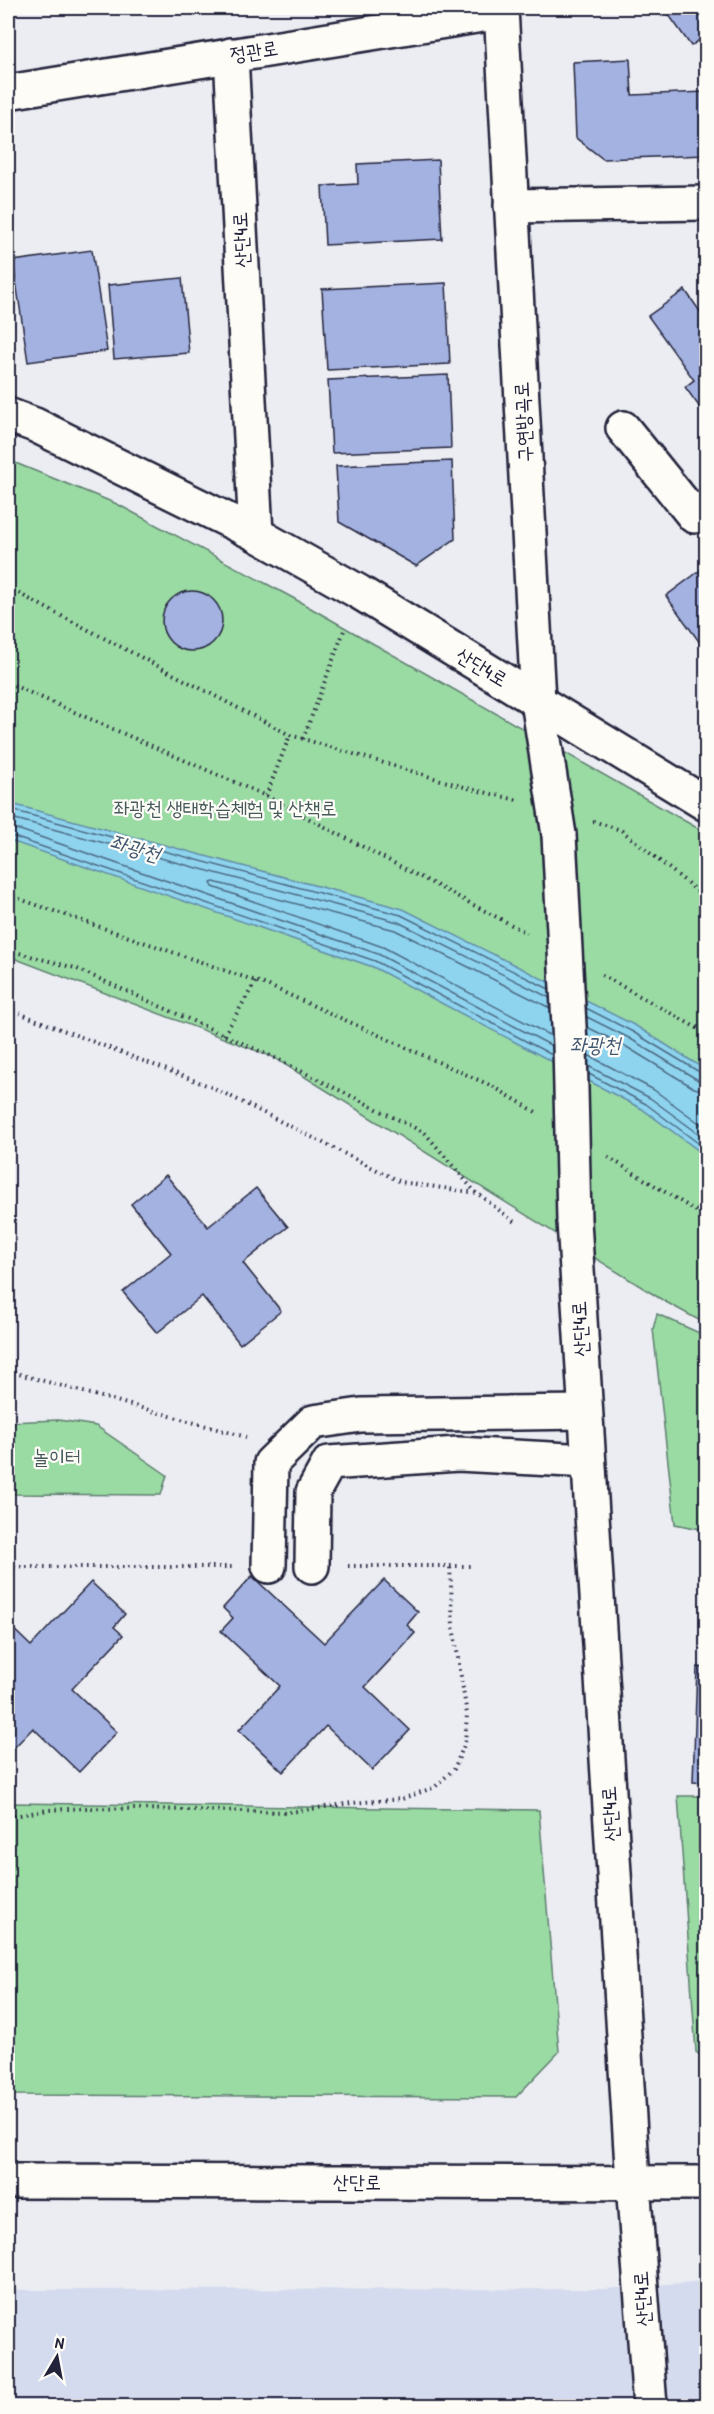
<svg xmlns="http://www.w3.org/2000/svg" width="714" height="2414" viewBox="0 0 714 2414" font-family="'Patrick Hand','Poor Story',sans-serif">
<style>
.built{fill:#d5dbee}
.green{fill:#9adaa3;stroke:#5e7e6f;stroke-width:1.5}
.water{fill:#8ed4ef;stroke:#638da7;stroke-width:1.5}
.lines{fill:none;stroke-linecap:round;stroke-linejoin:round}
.shore{stroke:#4d6983;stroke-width:1.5}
.building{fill:#a3b2e1;stroke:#22223b;stroke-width:1.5}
.minor-casing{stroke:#22223b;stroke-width:38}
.path{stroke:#22223b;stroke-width:4;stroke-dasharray:1.5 4.5;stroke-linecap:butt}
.minor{stroke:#fdfcf7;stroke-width:33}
.minor-bridge-casing{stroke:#22223b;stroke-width:38;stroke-linecap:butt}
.minor-bridge{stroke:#fdfcf7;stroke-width:33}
.labels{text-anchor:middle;stroke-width:4.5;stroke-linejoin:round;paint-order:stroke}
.street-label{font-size:20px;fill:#22223b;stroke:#fdfcf7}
.park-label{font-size:20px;fill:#46595a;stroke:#fdfcf7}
.water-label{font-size:21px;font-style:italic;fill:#425771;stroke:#fdfcf7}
</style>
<rect width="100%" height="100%" fill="#ebedf3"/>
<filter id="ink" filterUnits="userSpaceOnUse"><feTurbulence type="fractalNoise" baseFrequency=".0167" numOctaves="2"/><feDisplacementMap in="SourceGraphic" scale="12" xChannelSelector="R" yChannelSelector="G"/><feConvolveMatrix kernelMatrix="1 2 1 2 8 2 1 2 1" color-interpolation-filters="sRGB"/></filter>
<g filter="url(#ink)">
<path class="built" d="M706 2281V2406H8V2290L604 2289Z"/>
<g class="green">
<path d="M8 460 117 504 293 598 706 833V1324L664 1301 273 1057 8 956Z"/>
<path d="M657 1314 706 1336V1530L675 1524 653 1329Z"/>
<path d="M59 1420 96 1426 167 1475 161 1495 8 1494V1422Z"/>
<path d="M678 1796H706V2059L696 2052Z"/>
<path d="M8 1803 539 1810 559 2052 516 2097 8 2095Z"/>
</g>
<path class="water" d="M8 803 403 909 636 1026 706 1070V1156L642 1109 373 967 8 840Z"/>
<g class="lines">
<g class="shore">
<path d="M8 809 401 915 549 989"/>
<path d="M8 817 398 922 550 998"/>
<path d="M8 828 20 830 378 954 552 1046"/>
<path d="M8 835 375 961 552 1055"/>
<path d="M550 1008 395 930 214 882 211 883 213 887 383 947 551 1036"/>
<path d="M586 1008 633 1032 701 1073 706 1074"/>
<path d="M587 1017 629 1038 698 1080 706 1082"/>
<path d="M587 1027 625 1046 694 1088 706 1091"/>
<path d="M588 1055 654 1090 706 1128"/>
<path d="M588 1066 650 1098 706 1139"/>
<path d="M589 1074 646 1104 706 1149"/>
</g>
</g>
<g class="building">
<path d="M664 8H706V35L691 46Z"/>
<path d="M630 59 632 95 706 92V155L603 159 576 138 573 62Z"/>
<path d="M438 160 442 239 325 245 322 186 358 184 357 164Z"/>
<path d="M92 250 107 351 28 362 13 261Z"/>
<path d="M182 278 189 353 114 359 108 285Z"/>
<path d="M446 283 450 364 327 370 322 289Z"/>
<path d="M685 290 706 320V416L685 387 694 380 648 316Z"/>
<path d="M8 295 13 326 8 327Z"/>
<path d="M448 375 451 448 332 453 328 380Z"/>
<path d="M452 461 455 539 416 566 339 522 336 466Z"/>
<path d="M702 569 706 575V651L666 596Z"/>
<circle cx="192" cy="621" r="30"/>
<path d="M166 1175 208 1227 256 1188 288 1227 243 1263 281 1311 240 1344 202 1296 157 1333 123 1292 171 1253 131 1204Z"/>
<path d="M252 1576 324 1643 384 1580 418 1612 407 1625 415 1633 365 1687 410 1730 372 1770 326 1726 283 1772 239 1730 280 1686 221 1631 233 1618 223 1608Z"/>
<path d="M91 1582 125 1614 114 1627 123 1635 72 1689 117 1732 79 1772 33 1728 8 1754V1624L31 1646Z"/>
<path d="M697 1667 706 1668V1783L693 1782Z"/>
</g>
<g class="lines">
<g class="minor-casing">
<g id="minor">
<path d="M501 8 538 701 559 835"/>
<path d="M231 55 256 534"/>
<path d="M8 92 501 12"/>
<path d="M511 206 706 203"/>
<path d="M8 415 35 425 256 534 359 592 706 804"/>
<path d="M623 428 694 516 706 507"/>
<path d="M574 1221 633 2183 650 2406"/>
<path d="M269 1566 271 1463 313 1422 361 1415 585 1412"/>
<path d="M312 1566 313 1492 329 1463 458 1454 588 1461"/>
<path d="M8 2181 706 2183"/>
</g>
</g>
<g class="path">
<path d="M8 588 290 735 471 789 517 800"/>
<path d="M8 683 266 796 527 933"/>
<path d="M303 739 345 628"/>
<path d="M266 796 290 735"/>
<path d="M593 821 621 830 706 898"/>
<path d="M8 895 267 985 494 1087 536 1112"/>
<path d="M8 950 75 968 273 1057 425 1133 476 1193"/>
<path d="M602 975 706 1033"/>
<path d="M8 1009 214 1088 401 1182 477 1193 517 1224"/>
<path d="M224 1035 256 981"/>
<path d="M608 1157 706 1217"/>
<path d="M8 1371 246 1437"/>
<path d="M348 1566H470"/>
<path d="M8 1567H233"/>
<path d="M8 1817 48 1810 87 1808 290 1812 352 1803 402 1799 435 1787 454 1769 465 1743 467 1714 453 1626 450 1566"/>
</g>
<use href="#minor" class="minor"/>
<g class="minor-bridge-casing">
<path id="minor-bridge" d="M559 835 570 1045 574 1221"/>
</g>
<use href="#minor-bridge" class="minor-bridge"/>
</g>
</g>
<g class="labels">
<g class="street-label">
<text transform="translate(254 51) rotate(-9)" y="7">정관로</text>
<text transform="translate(241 240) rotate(-93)" y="7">산단4로</text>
<text transform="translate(523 422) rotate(-93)" y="7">구연방곡로</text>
<text transform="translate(482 667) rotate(31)" y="7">산단4로</text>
<text transform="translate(580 1329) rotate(-93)" y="7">산단4로</text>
<text transform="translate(610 1814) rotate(-94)" y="7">산단4로</text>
<text x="357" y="2189">산단로</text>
<text transform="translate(642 2299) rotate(-94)" y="7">산단4로</text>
</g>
<g class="park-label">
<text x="225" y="815">좌광천 생태학습체험 및 산책로</text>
<text x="57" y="1464">놀이터</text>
</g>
<g class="water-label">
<text transform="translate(135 848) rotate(16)" y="7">좌광천</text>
<text x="595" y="1052">좌광천</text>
</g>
</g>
<rect width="714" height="2414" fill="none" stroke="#fdfcf7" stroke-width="30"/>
<rect x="15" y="15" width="684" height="2384" fill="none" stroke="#22223b" stroke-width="2" filter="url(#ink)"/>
<g transform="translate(57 2357) rotate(10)" stroke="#fdfcf7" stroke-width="4.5" paint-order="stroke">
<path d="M0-4.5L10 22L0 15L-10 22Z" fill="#22223b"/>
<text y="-9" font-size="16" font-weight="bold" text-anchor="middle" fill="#22223b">N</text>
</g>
</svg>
